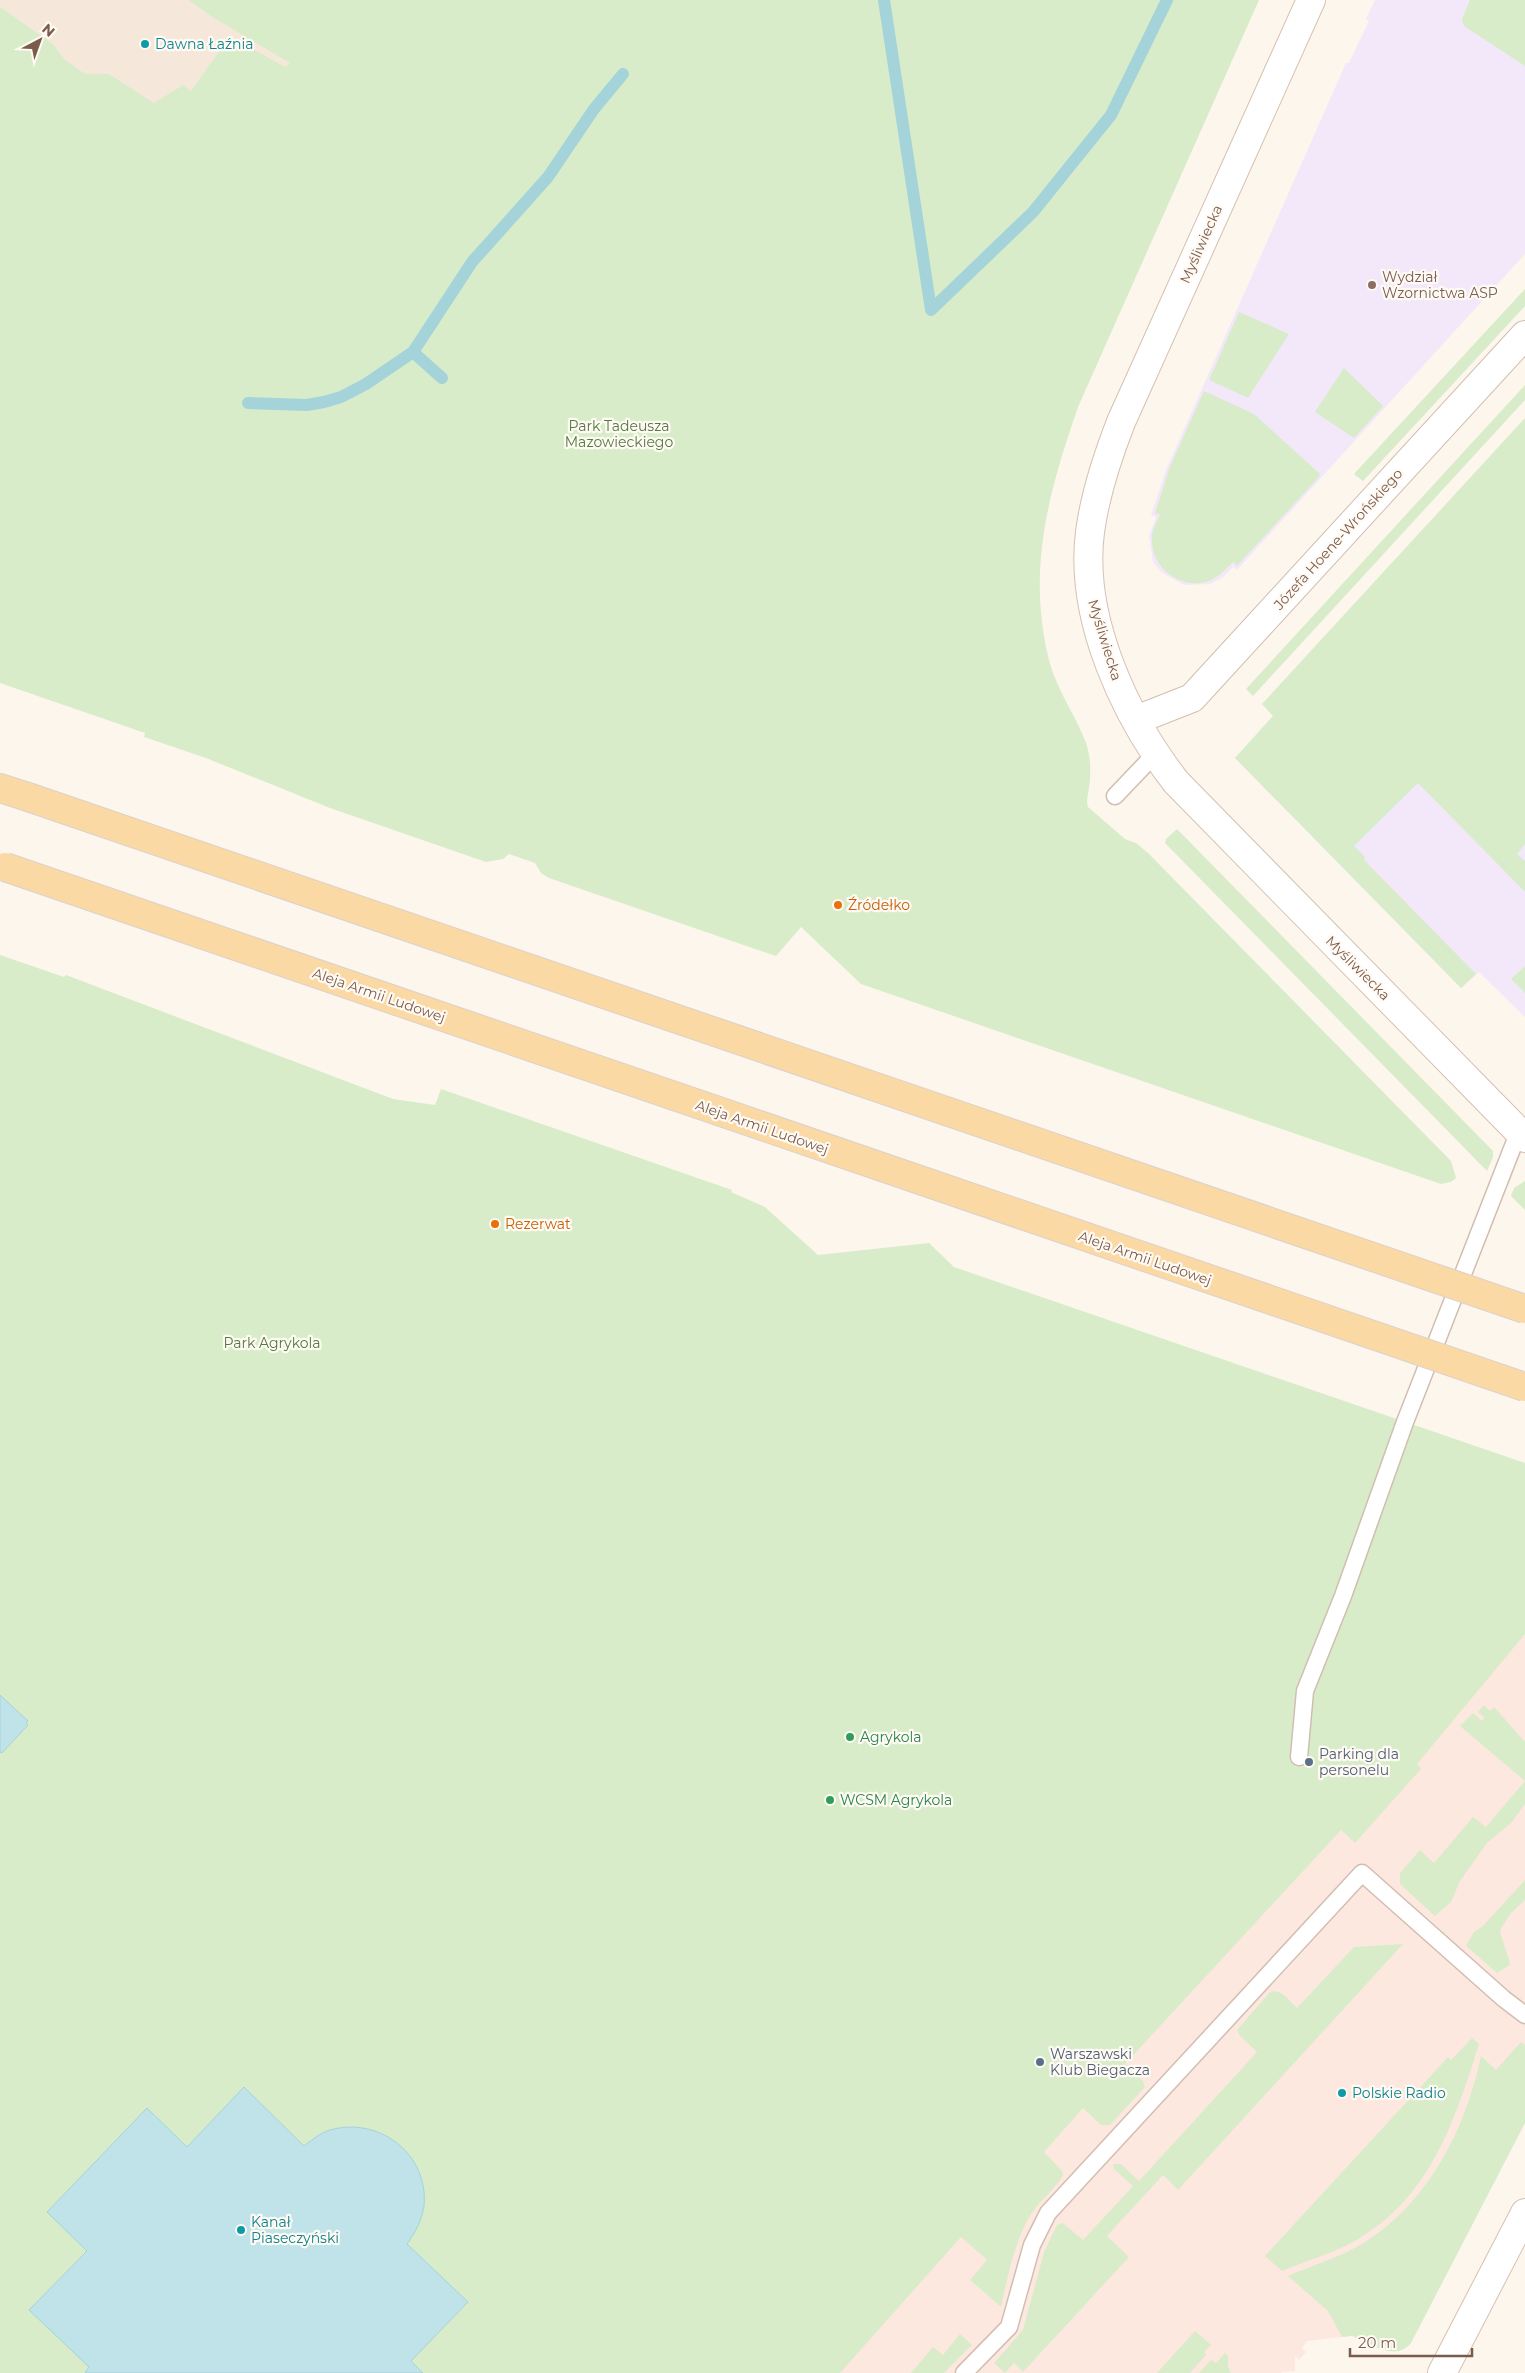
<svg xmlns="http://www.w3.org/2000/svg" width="1525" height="2373" viewBox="0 0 1525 2373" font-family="Montserrat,sans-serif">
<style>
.residential{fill:#f5e8da}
.commercial{fill:#fde8e0}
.education{fill:#f3e8fa}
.green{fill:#d8ecc9}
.water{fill:#bfe3e8;stroke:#a5d3da}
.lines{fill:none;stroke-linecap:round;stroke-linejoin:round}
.stream{stroke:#a5d3da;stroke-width:12}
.lane-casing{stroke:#d1beb0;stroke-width:19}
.street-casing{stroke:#d1beb0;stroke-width:30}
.secondary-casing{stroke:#d6c0b0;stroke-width:30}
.primary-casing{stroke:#dad1cd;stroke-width:30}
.lane{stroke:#fff;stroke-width:16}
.street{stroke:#fff;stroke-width:28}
.secondary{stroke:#fff;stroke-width:28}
.primary{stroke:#fbd9a5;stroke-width:28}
.primary-bridge-casing{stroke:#dad1cd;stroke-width:30;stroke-linecap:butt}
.primary-bridge{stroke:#fbd9a5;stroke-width:28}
.culture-dot{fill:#0f9aa8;stroke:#fffaf3;stroke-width:2}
.education-dot{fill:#8d6e63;stroke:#fffaf3;stroke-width:2}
.food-dot{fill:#e8710a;stroke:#fffaf3;stroke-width:2}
.leisure-dot{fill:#2e9e5b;stroke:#fffaf3;stroke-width:2}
.service-dot{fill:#5c6f8a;stroke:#fffaf3;stroke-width:2}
.labels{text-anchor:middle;stroke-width:4.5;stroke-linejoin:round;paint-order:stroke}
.culture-label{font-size:14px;fill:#0d838f;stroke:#fffaf3;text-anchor:start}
.street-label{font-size:14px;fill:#7a5c4d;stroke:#fffaf3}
.education-label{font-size:14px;fill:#785e54;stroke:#fffaf3;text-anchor:start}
.park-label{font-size:14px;fill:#537a41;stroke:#fffaf3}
.food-label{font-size:14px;fill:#c56008;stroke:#fffaf3;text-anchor:start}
.leisure-label{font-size:14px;fill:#27864d;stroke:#fffaf3;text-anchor:start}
.service-label{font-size:14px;fill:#4e5e75;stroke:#fffaf3;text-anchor:start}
</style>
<rect width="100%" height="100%" fill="#fdf6ec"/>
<path class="residential" d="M0 0H373L109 202 0 201Z"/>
<path class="commercial" d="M1525 1613V2048L1363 2343 1352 2336 1307 2341 1302 2348 1306 2352 1299 2360 1295 2356V2371L1281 2372 1282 2373H814Z"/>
<g class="education">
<path d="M1375 0H1525V254L1237 570 1233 567 1222 578 1210 584 1184 585 1161 572 1153 562 1149 536 1156 517 1151 515 1166 470 1346 63H1349L1369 21 1366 19Z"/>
<path d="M1525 439V1017L1479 972 1461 988 1235 758Z"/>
</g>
<g class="green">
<path d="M188 0H1259L1078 407C1048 494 1026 572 1050 664 1058 692 1076 716 1086 743 1091 757 1091 774 1089 788 1088 794 1086 801 1088 807L1125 839 1136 843 1148 853 1451 1161 1456 1178 1451 1182 1441 1184 861 984 801 927 776 956 549 878 541 873 535 863 509 854 503 859 486 862 330 808 206 758 144 737 145 733 0 683V7L53 44 64 59 85 74H109L154 103 183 85 191 91 230 36 285 67 290 63 214 18Z"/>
<path d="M1470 0H1525V66L1464 26 1462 19Z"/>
<path d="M1525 289V306L1363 481 1354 474Z"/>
<path d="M1239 312 1289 334 1248 398 1209 380Z"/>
<path d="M1344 368 1383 406 1354 438 1315 412Z"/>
<path d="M1525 385V400L1253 696 1246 689Z"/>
<path d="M1204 391 1254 414 1320 474 1319 477 1237 566 1233 562C1226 569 1219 577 1209 581 1180 591 1150 567 1152 537 1152 530 1157 521 1160 515L1155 513 1169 469Z"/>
<path d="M1525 418V844L1517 854 1525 861V892L1418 783 1354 846 1365 857 1364 860 1476 974 1461 988 1235 758 1273 716 1262 704Z"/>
<path d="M1177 829 1493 1151V1157L1487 1171 1165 843 1166 839Z"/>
<path d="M0 955 64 977 66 975 393 1099 435 1105 441 1089 732 1190 731 1192 765 1207 818 1255 929 1243 954 1267 1525 1463V1634L1417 1764 1421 1769 1355 1843 1341 1830 1125 2064 1143 2081 1145 2087 1110 2125H1101L1083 2108 1044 2152 1062 2171 1063 2175C1055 2190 1040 2200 1031 2214 1014 2242 1008 2276 1001 2307L970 2280 987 2260 961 2237 840 2373H0Z"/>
<path d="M1525 966V993L1511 979Z"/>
<path d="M1525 1181V1210L1511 1196 1514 1188Z"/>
<path d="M1484 1705 1490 1711 1494 1707 1525 1742V1804L1511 1823 1487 1843 1460 1881 1451 1902 1435 1916 1400 1884V1873L1420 1850 1434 1863 1473 1817 1486 1827 1525 1781 1460 1726 1473 1713 1482 1721 1484 1717 1478 1712Z"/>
<path d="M1525 1880V1900L1511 1913 1500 1930C1502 1943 1508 1953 1510 1965L1497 1973 1466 1946 1474 1932 1483 1926Z"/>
<path d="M1403 1944 1178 2190 1163 2175 1107 2236 1129 2257 1023 2372 1014 2363 1005 2373 994 2363 1023 2330 1044 2252 1057 2225 1063 2223 1083 2240 1133 2186 1114 2169 1113 2164H1121L1139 2181 1257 2052 1240 2036 1237 2030 1270 1992C1282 1988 1290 2002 1297 2008L1354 1947Z"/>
<path d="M1472 2038 1479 2044C1456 2117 1432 2193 1363 2236 1341 2251 1308 2260 1282 2271L1265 2256 1448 2057 1451 2060Z"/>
<path d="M1521 2042 1525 2045V2123L1411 2343C1394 2363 1369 2342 1353 2336 1350 2335 1345 2337 1342 2337L1328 2311 1288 2276C1312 2265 1342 2257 1365 2242 1428 2203 1466 2128 1481 2056L1496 2070Z"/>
<path d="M1195 2331 1211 2345 1204 2352 1206 2355 1190 2373H1157Z"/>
<path d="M960 2334 972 2345 944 2373H911L933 2347 943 2355Z"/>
<path d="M1225 2353 1228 2356V2366L1231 2373H1199L1211 2360 1216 2363Z"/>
</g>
<g class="water">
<path d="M0 1695 28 1721 26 1723 28 1725 2 1753 0 1752Z"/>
<path d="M244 2087 304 2146C312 2140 320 2133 330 2130 379 2116 429 2154 424 2206 422 2220 415 2233 407 2244L468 2302 411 2361 423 2373H85L89 2367 29 2310 87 2251 47 2212 147 2108 187 2147Z"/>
</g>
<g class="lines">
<g class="stream">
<path d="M884 0 931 310 1033 212 1111 115 1167 0"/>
<path d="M413 352 442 378"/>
<path d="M248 403 307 405 324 402 341 397 366 384 413 352 472 262 548 177 594 109 623 74"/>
</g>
<g class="lane-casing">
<g id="lane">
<path d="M1115 796 1156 753"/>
<path d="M1299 1757 1305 1691 1343 1596 1405 1422 1519 1131"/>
<path d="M964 2373 1009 2327 1032 2245 1048 2213 1362 1873 1504 1999 1525 2015"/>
</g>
</g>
<g class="street-casing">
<path id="street" d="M1136 720 1192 698 1525 335"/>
</g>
<g class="secondary-casing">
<g id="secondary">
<path d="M1311 0 1121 422C1107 458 1095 494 1090 532 1079 618 1125 716 1176 782L1525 1138"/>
<path d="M1442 2373 1525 2213"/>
</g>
</g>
<g class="primary-casing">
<path id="primary" d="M0 788 28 797"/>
</g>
<use href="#lane" class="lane"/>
<use href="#street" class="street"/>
<use href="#secondary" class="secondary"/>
<use href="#primary" class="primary"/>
<g class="primary-bridge-casing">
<g id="primary-bridge">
<path d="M28 797 1525 1309"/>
<path d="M5 867 1525 1387"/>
</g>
</g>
<use href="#primary-bridge" class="primary-bridge"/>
</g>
<g class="culture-dot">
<circle cx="145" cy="44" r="5"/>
<circle cx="1342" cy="2093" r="5"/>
<circle cx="241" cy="2230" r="5"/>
</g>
<circle class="education-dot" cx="1372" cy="285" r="5"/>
<g class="food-dot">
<circle cx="838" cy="905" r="5"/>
<circle cx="495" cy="1224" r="5"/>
</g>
<g class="leisure-dot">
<circle cx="850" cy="1737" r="5"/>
<circle cx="830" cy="1800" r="5"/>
</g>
<g class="service-dot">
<circle cx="1309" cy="1762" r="5"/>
<circle cx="1040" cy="2062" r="5"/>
</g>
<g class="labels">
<g class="culture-label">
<text x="155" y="49">Dawna Łaźnia</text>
<text x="1352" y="2098">Polskie Radio</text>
<text x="251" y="2227">Kanał<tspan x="251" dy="16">Piaseczyński</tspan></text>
</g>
<g class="street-label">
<text transform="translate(1201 244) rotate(-66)" y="5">Myśliwiecka</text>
<text transform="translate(1338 539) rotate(-48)" y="5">Józefa Hoene-Wrońskiego</text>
<text transform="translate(1105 640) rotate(73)" y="5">Myśliwiecka</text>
<text transform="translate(1358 968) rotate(45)" y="5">Myśliwiecka</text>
<text transform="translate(379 995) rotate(19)" y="5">Aleja Armii Ludowej</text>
<text transform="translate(762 1127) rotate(19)" y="5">Aleja Armii Ludowej</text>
<text transform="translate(1145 1258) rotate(19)" y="5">Aleja Armii Ludowej</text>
</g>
<g class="education-label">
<text x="1382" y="282">Wydział<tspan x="1382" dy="16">Wzornictwa ASP</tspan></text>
</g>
<g class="park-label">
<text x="619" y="431">Park Tadeusza<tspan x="619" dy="16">Mazowieckiego</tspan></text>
<text x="272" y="1348">Park Agrykola</text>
</g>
<g class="food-label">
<text x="848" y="910">Źródełko</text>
<text x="505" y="1229">Rezerwat</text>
</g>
<g class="leisure-label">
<text x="860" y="1742">Agrykola</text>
<text x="840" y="1805">WCSM Agrykola</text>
</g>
<g class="service-label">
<text x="1319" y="1759">Parking dla<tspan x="1319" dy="16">personelu</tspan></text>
<text x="1050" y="2059">Warszawski<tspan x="1050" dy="16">Klub Biegacza</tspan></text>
</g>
</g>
<g transform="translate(40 40) rotate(41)" stroke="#fffaf3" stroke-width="4" paint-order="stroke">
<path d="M0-4L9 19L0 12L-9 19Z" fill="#7a5c4d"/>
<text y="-8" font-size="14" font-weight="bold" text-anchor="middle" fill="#7a5c4d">N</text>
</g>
<path d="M1350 2348v8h122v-8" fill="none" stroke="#7a5c4d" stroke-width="2.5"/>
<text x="1358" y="2348" font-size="15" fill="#7a5c4d" stroke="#fffaf3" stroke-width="4" paint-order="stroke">20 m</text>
</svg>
